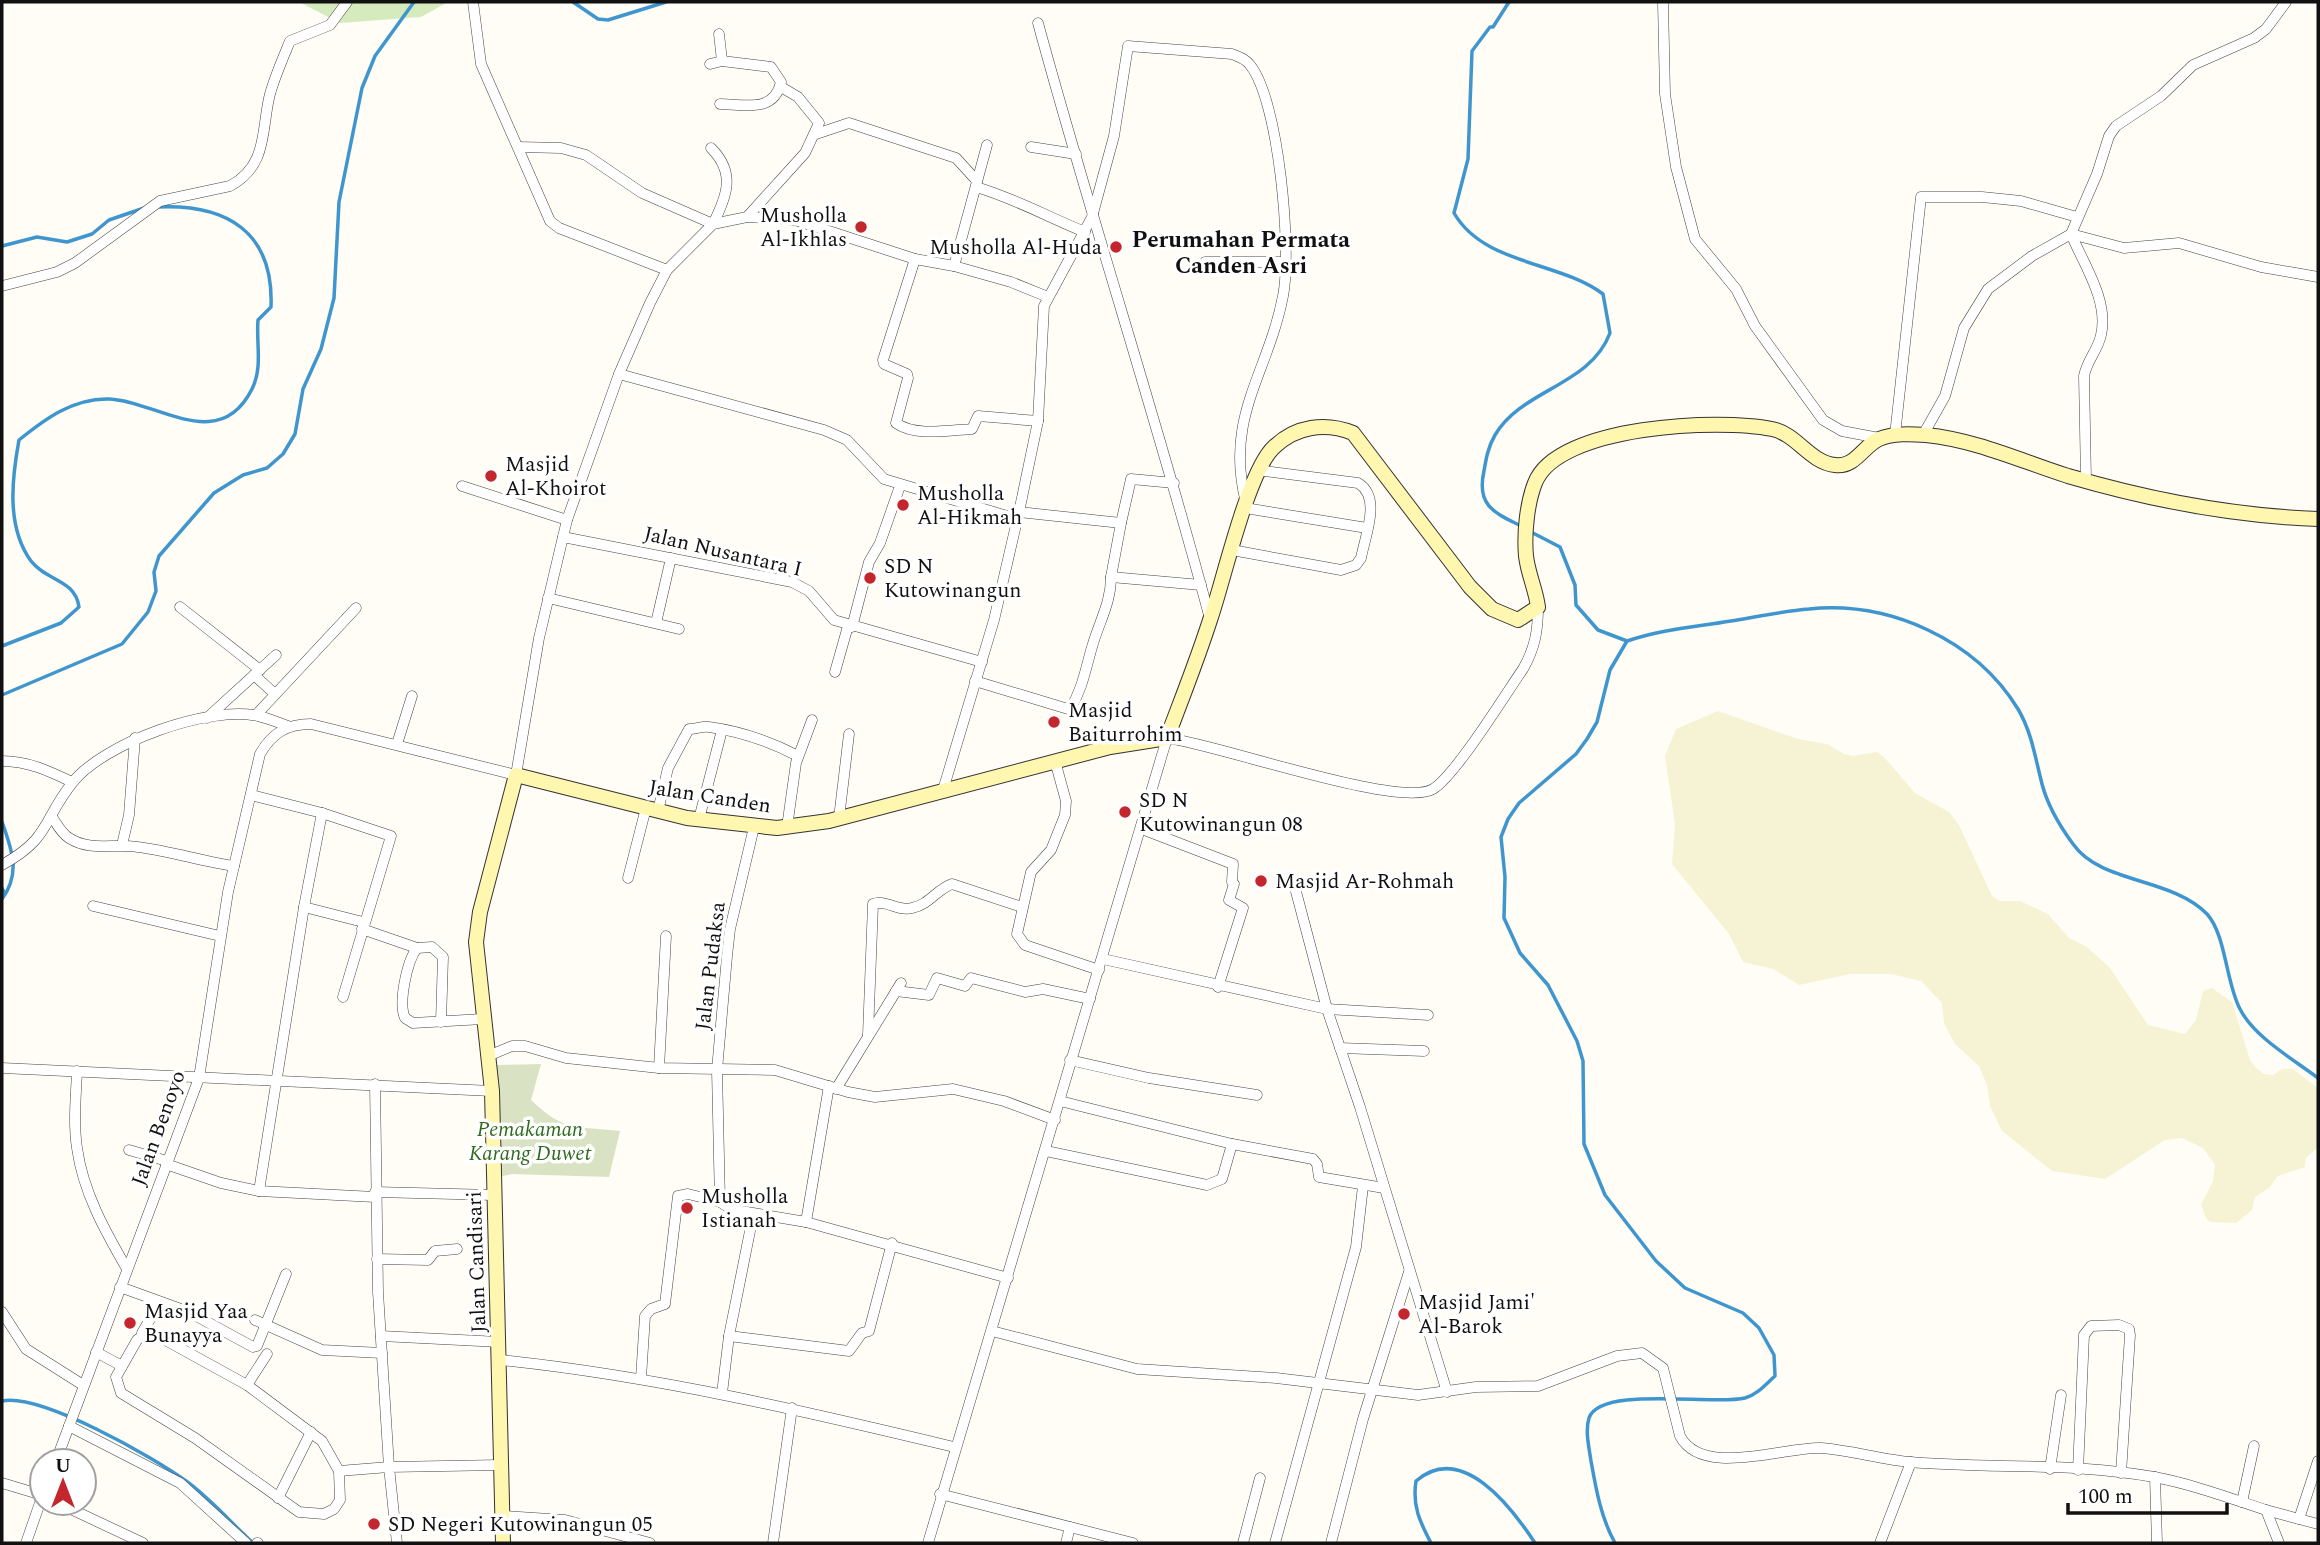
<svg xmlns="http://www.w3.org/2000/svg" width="2320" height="1545" viewBox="0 0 2320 1545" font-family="Spectral,serif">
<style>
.farmland{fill:#f6f3d4}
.green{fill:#d5ebbd}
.cemetery{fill:#d9e3c4}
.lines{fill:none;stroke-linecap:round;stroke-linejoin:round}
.stream{stroke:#3f96cf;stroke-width:3.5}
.street-casing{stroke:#444;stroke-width:11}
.secondary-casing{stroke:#333;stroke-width:16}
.street{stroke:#fff;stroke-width:10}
.secondary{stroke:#fff6b0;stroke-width:14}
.poi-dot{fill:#c4262e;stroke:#fff;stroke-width:2.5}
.labels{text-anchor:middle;stroke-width:7;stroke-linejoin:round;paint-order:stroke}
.poi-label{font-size:21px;fill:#111;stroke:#fff;text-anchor:start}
.street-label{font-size:21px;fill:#111;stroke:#fff}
.park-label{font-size:21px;font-style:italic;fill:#2f6b1f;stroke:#fff}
.neighbourhood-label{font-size:23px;font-weight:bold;fill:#111;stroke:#fff}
</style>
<rect width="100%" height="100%" fill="#fffdf5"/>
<path class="farmland" d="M1718 711 1798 739 1827 744 1844 754 1853 756 1877 752 1884 757 1915 793 1949 812 1959 825 1992 896 2000 901H2020L2048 914 2069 938 2087 947 2110 968 2148 1025 2185 1034 2196 1020 2203 991 2212 988 2232 1002 2250 1060 2256 1068 2264 1074 2273 1075 2282 1069H2293L2318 1088V1147L2306 1158 2305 1167 2278 1176 2269 1188 2255 1197 2252 1210 2236 1223 2210 1222 2206 1218 2201 1205 2213 1181 2215 1165 2203 1148 2182 1138 2165 1140 2105 1179 2052 1171 2002 1131 1990 1106 1987 1085 1979 1066 1955 1044 1944 1023 1942 1003 1921 981 1891 974H1850L1799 985 1773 969 1743 962 1729 934 1672 864 1675 824 1665 756 1676 729Z"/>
<path class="green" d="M299 2H448L421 17 340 23Z"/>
<path class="cemetery" d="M541 1064 531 1100C564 1132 576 1126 620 1131L609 1177 512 1174 498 1177 496 1065Z"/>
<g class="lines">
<g class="stream">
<path d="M573 2 598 19 608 20 666 2"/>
<path d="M1509 2 1493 27H1490L1472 51 1468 159 1454 213C1484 265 1559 261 1603 294L1610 333C1590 386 1522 389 1495 435 1488 447 1486 459 1484 471 1476 506 1495 513 1521 526"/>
<path d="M2 246 37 237 67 242 92 234 109 220 147 207"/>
<path d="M1531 532 1560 547 1575 585 1576 605 1598 630 1627 641"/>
<path d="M2 646 61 623 79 607C75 579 46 581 31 561 6 527 12 478 19 440 45 419 73 398 109 399 157 401 219 455 252 389 263 367 256 343 258 320L271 307C274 232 227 204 158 207"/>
<path d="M2 695 122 644 148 612 156 591 154 572 159 556 214 493 243 475 267 468 283 454 295 434 303 389 321 349 334 298 339 202 362 88 375 56 414 2"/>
<path d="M2 822C12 850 21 873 2 899"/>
<path d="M2 888 5 894"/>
<path d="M2 1401C41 1393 153 1457 186 1481 210 1498 231 1523 253 1543"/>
<path d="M1431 1543C1420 1522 1412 1506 1416 1481 1462 1441 1512 1508 1535 1543"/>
<path d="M1615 1543C1601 1518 1596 1489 1591 1461 1589 1447 1585 1431 1589 1418 1600 1385 1715 1406 1745 1398 1757 1395 1766 1384 1775 1376L1774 1355 1759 1328 1743 1313 1685 1288 1656 1261 1605 1195 1584 1144 1583 1061 1577 1041 1548 985 1520 953 1504 918 1505 877 1501 837 1508 819 1519 803 1576 754 1587 739 1597 722 1610 670 1627 641C1662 629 1695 627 1731 621 1757 617 1783 611 1809 609 1889 601 1975 639 2018 709 2032 733 2035 757 2042 784 2048 807 2059 825 2073 844 2101 884 2171 877 2207 914 2226 935 2226 983 2240 1009 2254 1037 2293 1059 2318 1078"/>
</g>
<g class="street-casing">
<g id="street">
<path d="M473 2 481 64 550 221 559 228 667 270"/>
<path d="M1663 2 1665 94 1676 167 1695 239 1736 289 1755 326 1823 420 1842 431 1879 438"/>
<path d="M1038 23C1092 222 1157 419 1210 619"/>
<path d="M719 34 722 61"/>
<path d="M710 64 722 61 771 67 781 82C774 114 743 104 720 104"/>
<path d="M816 134 849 123 956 158 977 181"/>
<path d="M518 147 561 148 586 155 642 193 713 224C727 196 736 173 711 148"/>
<path d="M1031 147 1076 154"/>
<path d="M976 187C1014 198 1048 217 1085 232"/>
<path d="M747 217 805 153 819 123 798 97 781 87"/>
<path d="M915 259 883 360 884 364 907 374 908 378 896 423C915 437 950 430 972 429L978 416 1038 421"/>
<path d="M1205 262H1286"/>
<path d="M954 266 987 145"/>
<path d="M2 286 57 272 75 263 160 201 230 186C269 165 261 128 270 94 275 76 283 58 290 41L330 25 347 2"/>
<path d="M619 374 824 430 847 440 884 479 1017 519"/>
<path d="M1895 435 1921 197H1982L2021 201 2077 217"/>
<path d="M1923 435 1945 396 1964 328 1988 289 2032 256 2071 234 2124 248 2179 243 2261 267 2318 277"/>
<path d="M2086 480 2084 376C2087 360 2098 350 2101 335 2109 301 2084 265 2071 234L2097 174 2109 136 2116 126 2161 96 2193 65 2254 38 2266 29 2286 2"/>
<path d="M462 486 567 520"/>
<path d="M1245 508 1367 528"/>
<path d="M1019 512 1121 523 1111 577 1201 585"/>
<path d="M1121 523 1131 479 1174 483"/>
<path d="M563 537 792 582 809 591 834 620 982 662"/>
<path d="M1232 550 1341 570 1356 565 1361 558C1365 536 1382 497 1358 483L1257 470"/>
<path d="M548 598 679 629"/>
<path d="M180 607 260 670"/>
<path d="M656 623 671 558"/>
<path d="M852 627 869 562 880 543 900 486"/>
<path d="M835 672 848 626"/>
<path d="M254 675 275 694"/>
<path d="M975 681 1078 712"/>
<path d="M1070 710C1083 687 1085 671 1092 647 1099 622 1111 603 1111 577"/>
<path d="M256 715 356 608"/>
<path d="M207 718 276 655"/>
<path d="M397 744 412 696"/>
<path d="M2 761C28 761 49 771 72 782"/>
<path d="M1055 761 1066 801 1065 815 1051 850 1031 872 1017 934 1025 945 1099 970"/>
<path d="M943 790 994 620 1019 512 1038 421 1044 306 1092 217 1114 136 1128 46 1232 54C1239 57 1246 59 1250 65 1279 100 1292 251 1283 296 1268 374 1224 417 1246 503"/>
<path d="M251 795 322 813 391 836 343 997"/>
<path d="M658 811 668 768 689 729C696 729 703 726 709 727 739 731 771 742 798 756"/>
<path d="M322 813 304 907 363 922"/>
<path d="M52 817C57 824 61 833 69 838 91 852 114 843 138 847 170 851 201 861 234 866"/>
<path d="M839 818 849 734"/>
<path d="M699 819 722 730"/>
<path d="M787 827 796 763 812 720"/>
<path d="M1142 829 1233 864 1232 882 1234 884 1229 900 1243 908 1218 987"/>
<path d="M122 845 129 815 135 738"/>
<path d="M2 865C52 837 42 820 73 782 104 743 209 705 258 716 268 718 279 723 288 726"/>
<path d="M628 878 646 808"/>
<path d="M1294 884 1327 1009 1360 1107 1447 1392"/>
<path d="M93 906 220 936"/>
<path d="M362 929 417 948C407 961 398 1003 405 1018L413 1023 483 1019"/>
<path d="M417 948 432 947 443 957 441 1022"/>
<path d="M1103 959 1327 1009 1428 1015"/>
<path d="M896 991 929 995 937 978 965 986 971 978 1025 992 1043 989 1090 999"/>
<path d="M868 1035 873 904C886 899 898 912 912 908 929 905 937 889 952 884L1022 907"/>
<path d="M1340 1048 1424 1051"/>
<path d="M488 1056 512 1046H525L566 1058 659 1068 775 1070 848 1092 875 1097 953 1089 1004 1101 1055 1120"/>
<path d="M1070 1060 1149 1078 1257 1095"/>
<path d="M2 1068 492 1091"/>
<path d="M659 1068 666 936"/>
<path d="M77 1071C76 1096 73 1123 77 1148 83 1192 105 1231 127 1269"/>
<path d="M836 1089 901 983"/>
<path d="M1060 1101 1232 1144 1313 1159 1317 1164 1319 1177 1384 1188"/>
<path d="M129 1150 167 1161"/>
<path d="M1046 1151 1207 1185 1222 1179 1232 1144"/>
<path d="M166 1164 221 1183 259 1191 375 1197"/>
<path d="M259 1191 304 907"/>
<path d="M375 1192 494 1195"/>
<path d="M735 1210 806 1222 1008 1278"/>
<path d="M806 1222 829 1086"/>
<path d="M377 1259 428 1260 435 1251 457 1249"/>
<path d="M120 1287 189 1312 253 1347 257 1346 286 1274"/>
<path d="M2 1312 26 1349 83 1385"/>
<path d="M255 1320 322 1350 382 1353"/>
<path d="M149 1331 247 1385 322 1441 339 1471 340 1500 334 1509 324 1514 299 1512 195 1438 121 1393 116 1377 137 1340Z"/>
<path d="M992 1331 1137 1369 1276 1378 1418 1395 1476 1387 1538 1386 1617 1356 1642 1353 1663 1368 1680 1436C1702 1478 1783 1447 1820 1448 1850 1450 1880 1459 1910 1462 1990 1469 2074 1462 2154 1477 2192 1484 2229 1498 2266 1510L2279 1543"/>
<path d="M142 1333 160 1302"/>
<path d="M381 1336 500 1342"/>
<path d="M729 1336 849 1351 862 1333 869 1331 892 1243"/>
<path d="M96 1352 122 1366"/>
<path d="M501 1360C655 1376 804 1411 954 1447"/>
<path d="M641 1378 645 1316 651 1309 665 1304 678 1196 688 1194 720 1202"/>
<path d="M247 1385 267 1354"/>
<path d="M722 1393 729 1336 750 1231 746 1219 720 1202 717 1070 727 956 730 929 754 827"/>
<path d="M69 1426 180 1483 246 1543"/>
<path d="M56 1461 199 1078 228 892 260 754C272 733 287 724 311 724L516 775 539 638 567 520 619 374 650 303 667 270 713 224 747 217 795 220 915 259 954 266 1011 282 1048 297"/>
<path d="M2050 1469 2061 1395"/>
<path d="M2078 1470 2084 1335 2091 1326 2119 1325 2129 1329 2130 1335 2121 1473"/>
<path d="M339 1471 389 1467 378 1292 375 1084"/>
<path d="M2155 1477 2157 1543"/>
<path d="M2 1483 42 1495"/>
<path d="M940 1494 1133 1543"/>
<path d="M278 1498 311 1432"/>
<path d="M2242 1502 2254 1446"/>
<path d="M58 1503 143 1543"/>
<path d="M2266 1510 2299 1519 2318 1461"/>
<path d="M502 1516 565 1520 650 1543"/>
<path d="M2299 1519 2318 1524"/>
<path d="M26 1543 42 1497"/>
<path d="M257 1543H258"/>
<path d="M397 1543 389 1467 500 1465"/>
<path d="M773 1543 792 1408"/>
<path d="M928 1543 1167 738C1217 744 1399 809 1433 789 1455 776 1505 695 1523 669 1535 648 1538 631 1538 607"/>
<path d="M1066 1543 1070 1527"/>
<path d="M1243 1543 1260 1478"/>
<path d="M1275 1543 1356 1247 1363 1186"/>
<path d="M1331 1543 1363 1419 1409 1272"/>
<path d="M1880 1543 1911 1462"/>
</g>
</g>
<g class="secondary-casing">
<path id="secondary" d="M503 1543 492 1091 476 942 480 912 516 775 687 818 777 828 829 821 1110 747 1167 738C1182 698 1198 658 1211 617 1224 579 1248 471 1274 447 1296 426 1325 422 1353 433L1470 587 1492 609 1518 620 1538 607C1536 590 1528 574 1526 556 1524 534 1527 503 1535 483 1557 425 1721 418 1772 429 1797 434 1809 462 1835 465 1855 468 1863 446 1879 439 1893 433 1911 434 1926 435 1976 440 2021 461 2068 476 2150 500 2233 516 2318 519"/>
</g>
<use href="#street" class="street"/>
<use href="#secondary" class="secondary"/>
</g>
<g class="poi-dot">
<circle cx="861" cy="227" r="7"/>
<circle cx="1116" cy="247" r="7"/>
<circle cx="491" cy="476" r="7"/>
<circle cx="903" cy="505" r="7"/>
<circle cx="870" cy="578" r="7"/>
<circle cx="1054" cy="722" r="7"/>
<circle cx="1125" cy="812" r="7"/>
<circle cx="1261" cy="881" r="7"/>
<circle cx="687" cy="1208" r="7"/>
<circle cx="1404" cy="1314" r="7"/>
<circle cx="130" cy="1323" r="7"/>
<circle cx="374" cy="1524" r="7"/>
</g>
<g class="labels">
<g class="poi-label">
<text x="847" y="222" text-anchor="end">Musholla<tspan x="847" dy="24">Al-Ikhlas</tspan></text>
<text x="1102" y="254" text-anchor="end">Musholla Al-Huda</text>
<text x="505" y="471">Masjid<tspan x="505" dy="24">Al-Khoirot</tspan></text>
<text x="917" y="500">Musholla<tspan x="917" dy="24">Al-Hikmah</tspan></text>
<text x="884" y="573">SD N<tspan x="884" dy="24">Kutowinangun</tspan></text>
<text x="1068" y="717">Masjid<tspan x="1068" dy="24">Baiturrohim</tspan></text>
<text x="1139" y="807">SD N<tspan x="1139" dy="24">Kutowinangun 08</tspan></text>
<text x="1275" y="888">Masjid Ar-Rohmah</text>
<text x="701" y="1203">Musholla<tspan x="701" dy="24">Istianah</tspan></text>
<text x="1418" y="1309">Masjid Jami'<tspan x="1418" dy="24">Al-Barok</tspan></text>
<text x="144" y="1318">Masjid Yaa<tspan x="144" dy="24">Bunayya</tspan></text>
<text x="388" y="1531">SD Negeri Kutowinangun 05</text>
</g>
<g class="street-label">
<text transform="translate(723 551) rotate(13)" y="7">Jalan Nusantara I</text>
<text transform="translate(710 796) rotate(9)" y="7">Jalan Canden</text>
<text transform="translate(710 966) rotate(-83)" y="7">Jalan Pudaksa</text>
<text transform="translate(158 1128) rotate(-70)" y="7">Jalan Benoyo</text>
<text transform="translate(476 1262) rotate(-92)" y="7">Jalan Candisari</text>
</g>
<g class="park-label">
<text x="530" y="1136">Pemakaman<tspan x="530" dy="24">Karang Duwet</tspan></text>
</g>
<g class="neighbourhood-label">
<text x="1241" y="247">Perumahan Permata<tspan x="1241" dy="26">Canden Asri</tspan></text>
</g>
</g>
<rect width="2320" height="1545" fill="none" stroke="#111111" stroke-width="7"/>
<g transform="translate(63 1482)"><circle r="33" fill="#ffffff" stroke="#a0a0a0" stroke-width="2"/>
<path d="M0-5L12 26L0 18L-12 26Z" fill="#c4262e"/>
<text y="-10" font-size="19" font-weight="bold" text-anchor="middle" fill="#111111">U</text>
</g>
<path d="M2068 1503v10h159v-10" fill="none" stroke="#111111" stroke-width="3.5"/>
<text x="2078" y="1503" font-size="21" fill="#111111" stroke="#ffffff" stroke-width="5" paint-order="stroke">100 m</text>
</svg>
